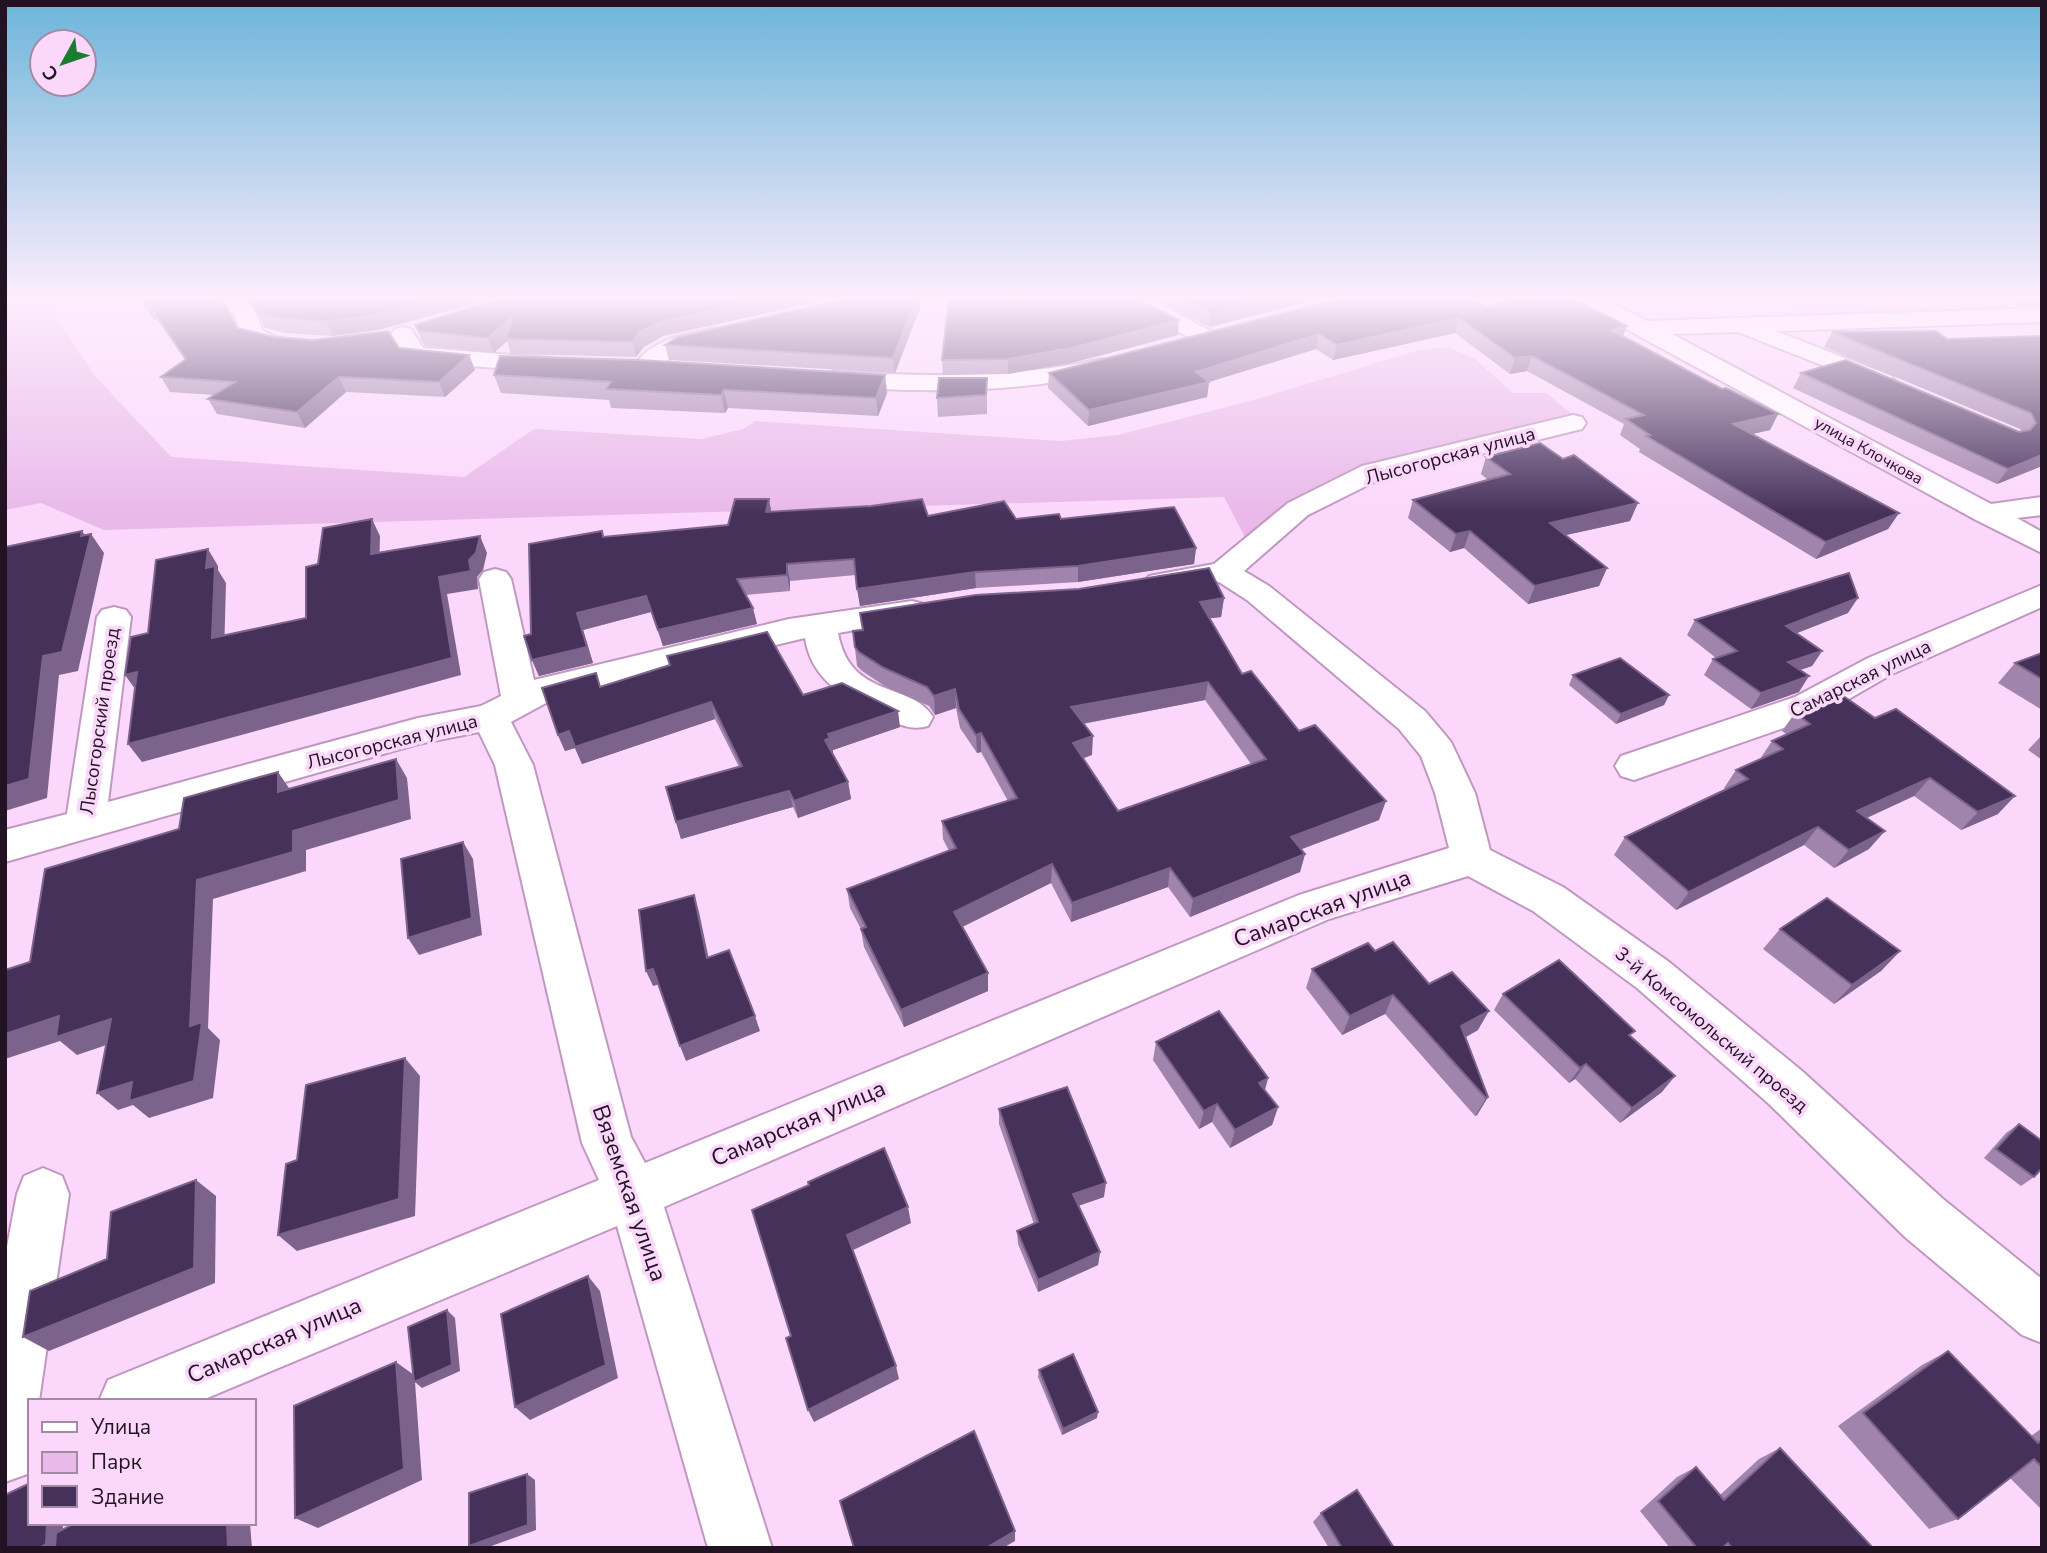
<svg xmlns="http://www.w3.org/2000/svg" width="2047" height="1553" viewBox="0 0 2047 1553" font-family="'Nunito Sans',sans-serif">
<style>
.green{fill:#e9b9e9}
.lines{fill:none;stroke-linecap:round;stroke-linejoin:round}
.minor-casing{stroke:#c197c1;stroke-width:4}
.minor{fill:#fff;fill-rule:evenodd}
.tram{stroke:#866d86;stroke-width:2}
.wall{fill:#a084ab;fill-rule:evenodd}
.shaded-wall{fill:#7c638b}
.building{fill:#46315b;stroke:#7c638b;stroke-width:2;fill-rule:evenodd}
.labels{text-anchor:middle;stroke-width:7;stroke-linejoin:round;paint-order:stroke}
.far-street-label{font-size:16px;fill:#221322;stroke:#fbd8fb}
.street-label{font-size:19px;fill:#221322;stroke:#fbd8fb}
.near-street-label{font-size:23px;fill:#221322;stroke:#fbd8fb}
</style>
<rect width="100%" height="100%" fill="#fbd8fb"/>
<g class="green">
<path d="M5 297H42L96 377 171 457 464 477 534 429 702 439 743 429 755 421 1060 441 1118 435 1250 401 1420 350 1448 347 1475 359 1513 393H1546L1577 418 1370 469 1248 543 1224 497 104 530 41 503 5 510Z"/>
<path d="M1781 297H1855L1948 312 1803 315Z"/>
</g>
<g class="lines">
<g class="minor-casing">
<g id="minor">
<path d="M216 297H240L254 310 263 331 276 337 309 343 312 348 309 353C288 358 263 349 245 340L233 313Z"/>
<path d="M1120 297H1147L1212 332 1216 337 1212 342H1196Z"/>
<path d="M1574 297H1601L1647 321 2042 308V322L1776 331 1891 376 1895 381 1891 386 1882 389 1738 332 1672 334 1991 504 2042 497V515L2017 518 2042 532V553L1976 520 1577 302Z"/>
<path d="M403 327 411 329 423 348 550 358 559 360 562 365 559 370 550 372 415 362 406 360 391 334 395 329Z"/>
<path d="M715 328 723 330 727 335 723 340 676 353 653 373H635L632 368C651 339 683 334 715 328Z"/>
<path d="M1101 359 1110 361 1113 366 1110 371C1018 394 928 392 834 387L825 384 821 379 825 374 834 371C925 377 1012 379 1101 359Z"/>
<path d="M1573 415 1582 417 1586 423 1582 429 1382 478 1308 515 1244 571 1269 586 1425 711 1451 742 1475 793 1490 850 1563 887 1669 962 1802 1071 1943 1199 2042 1279V1343L2022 1335 1905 1237 1768 1103 1637 988 1533 911 1468 876 1329 919 664 1207 772 1548H708L617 1226 200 1401H99L108 1380 599 1180 582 1143 495 765 479 732 418 744 5 862V830L67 814 97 617 102 610 114 607 126 610 131 617 108 802 418 718 481 706 501 696 479 579 484 572 495 569 506 572 511 579 534 680 789 619 912 601 924 604 928 611 924 618 838 633C850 700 911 681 933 717L928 726C910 731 898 724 882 716 847 700 811 680 805 638L557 697 511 722 533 765 631 1137 645 1163 1299 895 1449 848 1435 793 1421 756 1399 729 1247 600 1219 582 1160 593 1149 590 1144 583 1149 576 1214 564 1288 503 1362 466Z"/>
<path d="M2042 585V607L1892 674 1821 715 1634 780 1621 776 1615 766 1621 756 1795 697 1868 658Z"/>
<path d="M43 1168 62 1176 69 1194 39 1401H30V1473L5 1482V1257L17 1194 24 1176Z"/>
</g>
</g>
<use href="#minor" class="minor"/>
<path class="tram" d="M1483 297 1524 300 1551 297"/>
</g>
<g class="wall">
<path d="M137 297H220L237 328 275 337 469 355 475 370 445 397 346 392 305 428 217 414 208 399 214 395 170 392 161 377 185 360 157 319 154 320Z"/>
<path d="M243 297H838L663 336 644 347 636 357 511 354 507 341 494 353 425 346 421 340 415 325 501 298 487 300 378 330 332 336 286 333 265 328 255 308Z"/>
<path d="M924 297 895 373 669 360 665 345Z"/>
<path d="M1152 297H1326L1209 327Z"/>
<path d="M2003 297H2042V306H2019Z"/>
<path d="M1487 307 1623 336 1722 389 1778 414 1770 430 1752 434 1899 513 1888 529 1816 559 1639 452 1640 449 1620 435 1624 424 1527 371 1510 374 1455 333 1333 360 1316 349 1209 382 1207 397 1088 426 1048 388 1049 373Z"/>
<path d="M1832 332 1947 339 2042 336V466L1997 484 1793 388 1801 373 2019 432H2022L2020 429 1824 347Z"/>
<path d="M1178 335 1071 363 1008 374 943 375 942 360Z"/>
<path d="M494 375H885L887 393 878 416 728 408 725 413 611 408 609 400 501 393Z"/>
<path d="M987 378V414L938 417 937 398Z"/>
<path d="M1486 457 1630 521 1566 535 1607 568 1599 586 1528 604 1464 548 1450 552 1408 518 1413 500 1488 480 1481 474Z"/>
<path d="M772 512 1061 519 1196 548 1194 564 1078 582 976 588 860 606 856 575 790 581V591L746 595 757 624 663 646 651 612 583 630 593 663 539 676 532 660 602 531 604 537 728 525Z"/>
<path d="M1224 598 1221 617 1210 618 1242 674 1299 731 1379 820 1301 849 1305 854 1300 872 1190 917 1168 887 1071 922 1051 883 962 927 988 991 904 1027 864 947 861 929 850 908 847 889 949 851 943 839 942 821 1008 801 981 752 977 753 960 728 956 708 935 715 929 706 886 687 862 671 857 666 853 631ZM1205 700 1251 764 1118 811 1083 758 1092 755 1083 724Z"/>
<path d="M1848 613 1797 633 1822 651 1812 666 1800 670 1799 692 1751 709 1704 675 1713 659 1716 658 1687 635 1695 620Z"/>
<path d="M2042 653V710L1998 683 2015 663Z"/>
<path d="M1573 675 1669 695 1664 705 1616 724 1569 685Z"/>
<path d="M601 686 803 695 900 727 833 750V754L848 782 851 799 798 818 793 807 681 839 676 822 739 767 715 719 582 764 575 748 565 751 558 735Z"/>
<path d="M1842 695 1998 814 1961 830 1914 796 1867 818 1869 849 1834 868 1804 845 1676 910 1614 855 1625 837 1726 790 1724 788 1736 770 1760 759 1772 741 1786 734 1782 731 1795 713Z"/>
<path d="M2042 735V760L2028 750Z"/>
<path d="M1780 929 1900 951 1881 971 1834 1004 1763 949Z"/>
<path d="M1375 951 1429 984 1478 1030 1466 1037 1488 1097 1477 1115 1475 1116 1385 1014 1342 1035 1306 988 1312 969Z"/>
<path d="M1503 994 1631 1036 1662 1092 1620 1123 1575 1079 1569 1083 1494 1010Z"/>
<path d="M1156 1042 1268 1078 1265 1090 1278 1107 1272 1125 1230 1148 1212 1122 1199 1129 1153 1060Z"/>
<path d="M999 1109 1104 1197 1078 1206 1100 1252 1098 1265 1038 1292 1018 1244 1017 1231 1034 1224 999 1124Z"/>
<path d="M2019 1124 2034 1177 2021 1186 1984 1158 2006 1133Z"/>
<path d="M1948 1351 2031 1436 2042 1428V1510L2010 1478 1958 1519 1929 1529 1838 1426 1922 1365Z"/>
<path d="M1039 1370 1097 1418 1062 1435 1038 1377Z"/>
<path d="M1780 1448 1873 1548H1670L1640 1511 1677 1477 1696 1467 1720 1495 1759 1459Z"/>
<path d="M1321 1513 1394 1548H1329L1313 1522Z"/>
</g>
<g class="shaded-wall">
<path d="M441 297H512L487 300 378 330 332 336 326 321Z"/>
<path d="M772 297H838L663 336 644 347 636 357 632 342 640 332 660 322Z"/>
<path d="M917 297H924L895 373 893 358Z"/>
<path d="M1273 297H1326L1209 327 1211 313Z"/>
<path d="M146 305H149L157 319 154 320Z"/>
<path d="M512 317 506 339 507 341 494 353 488 338Z"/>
<path d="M1459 318 1455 333 1333 360 1337 345Z"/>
<path d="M1179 320 1178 335 1071 363 1008 374V359Z"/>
<path d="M1627 326 1621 341 1611 330Z"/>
<path d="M1319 334 1316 349 1209 382 1207 397 1088 426 1089 410 1196 372Z"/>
<path d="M469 355 475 370 445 397 439 382Z"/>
<path d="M1532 356 1527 371 1510 374 1515 358Z"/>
<path d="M885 375 887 393 878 416 876 398Z"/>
<path d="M339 377 346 392 305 428 297 412Z"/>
<path d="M724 390 728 408 725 413 721 395Z"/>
<path d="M1778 414 1770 430 1726 440 1733 424Z"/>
<path d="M2042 455V466L1997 484 2008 469Z"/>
<path d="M769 499 772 515 766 512Z"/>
<path d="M1638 503 1630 521 1543 540 1550 523Z"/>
<path d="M1899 513 1888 529 1816 559 1826 542Z"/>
<path d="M372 519 380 536 379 571 371 554Z"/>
<path d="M82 531 89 541 91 534 104 553 78 671 59 675 47 798 5 811V786L43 656Z"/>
<path d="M1470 531 1464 548 1450 552 1456 534Z"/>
<path d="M480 536 487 553 483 570 477 577 478 589 447 594 461 675 142 762 128 744 469 560Z"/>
<path d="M1196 548 1194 564 1078 582V566Z"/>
<path d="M208 549 218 566V570L226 583 224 655 212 638 206 568Z"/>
<path d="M787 564 790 581V591L787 575Z"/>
<path d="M1607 568 1599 586 1528 604 1535 586Z"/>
<path d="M975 572 976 588 860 606 857 589Z"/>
<path d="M646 596 651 612 583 630 593 663 539 676 532 660 577 613Z"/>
<path d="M1224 598 1221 617 1197 620 1200 602Z"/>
<path d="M1858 598 1848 613 1777 641 1786 626Z"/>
<path d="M753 608 757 624 663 646 658 630Z"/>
<path d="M1822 651 1812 666 1778 677 1788 662Z"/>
<path d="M137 672 138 693 125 675Z"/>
<path d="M1809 676 1799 692 1751 709 1761 693Z"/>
<path d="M1208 682 1205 700 1070 726 1071 707Z"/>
<path d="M955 689 956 708 935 715 934 696Z"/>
<path d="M1669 695 1664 705 1616 724 1621 714Z"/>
<path d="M711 702 715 719 582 764 575 748 565 751 558 735 569 731Z"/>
<path d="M898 711 900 727 833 750V754L825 740 828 734Z"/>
<path d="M981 733V752L977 753 976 735Z"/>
<path d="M1093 736 1092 755 1072 762 1073 743Z"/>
<path d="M396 759 407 778 411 819 306 850V871L213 899 208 1028 220 1040 213 1098 149 1118 133 1105 118 1110 97 1093 190 1026 197 880 293 831Z"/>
<path d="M278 772 291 791 278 792Z"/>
<path d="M1930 778 1914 796 1842 829 1857 811Z"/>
<path d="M848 782 851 799 798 818 794 801Z"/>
<path d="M789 791 793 807 681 839 676 822Z"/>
<path d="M2015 796 1998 814 1961 830 1978 812Z"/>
<path d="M1386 801 1379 820 1286 855 1291 837Z"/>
<path d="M1818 827 1804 845 1676 910 1689 892Z"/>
<path d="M1885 831 1869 849 1834 868 1849 850Z"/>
<path d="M463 842 473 859 482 935 419 955 408 938Z"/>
<path d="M1305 854 1300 872 1190 917 1193 899Z"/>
<path d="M1052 864 1051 883 956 930 954 912Z"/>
<path d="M1170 868 1168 887 1071 922 1072 903Z"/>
<path d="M694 895 699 912 712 974 707 958Z"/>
<path d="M1900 951 1881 971 1834 1004 1852 985Z"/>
<path d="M653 969 660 984 653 986 646 971Z"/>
<path d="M988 973V991L904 1027 901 1010Z"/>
<path d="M1393 995 1385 1014 1342 1035 1350 1016Z"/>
<path d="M1489 1011 1478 1030 1451 1045 1461 1026Z"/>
<path d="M59 1016 111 1019 130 1037 77 1055 60 1041 5 1059V1034Z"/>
<path d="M755 1016 760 1031 686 1061 680 1046Z"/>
<path d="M405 1058 420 1076 415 1216 297 1251 278 1235Z"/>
<path d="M1586 1064 1575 1079 1569 1083 1580 1068Z"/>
<path d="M1675 1076 1662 1092 1620 1123 1632 1108Z"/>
<path d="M1268 1078 1263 1096 1259 1083Z"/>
<path d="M1488 1097 1477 1115 1475 1116 1486 1098Z"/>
<path d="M1217 1104 1212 1122 1199 1129 1204 1111Z"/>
<path d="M1278 1107 1272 1125 1230 1148 1235 1130Z"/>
<path d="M196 1180 216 1196 215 1283 49 1351 23 1337Z"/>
<path d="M1106 1183 1104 1197 1072 1208 1073 1194Z"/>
<path d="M908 1207 911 1223 851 1251 847 1235Z"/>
<path d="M1100 1252 1098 1265 1038 1292V1280Z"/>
<path d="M588 1276 600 1291 618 1378 530 1420 515 1407Z"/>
<path d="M447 1310 455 1318 460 1371 422 1388 415 1382 422 1480 318 1528 295 1518 396 1362 414 1375Z"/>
<path d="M896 1366 899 1379 814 1422 808 1410Z"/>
<path d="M1098 1412 1097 1418 1062 1435 1063 1429Z"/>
<path d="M527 1474 535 1480 536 1530 486 1548H472L469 1546Z"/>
<path d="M47 1523H63L62 1548H39Z"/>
<path d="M227 1523H250L252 1548H228Z"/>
<path d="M1015 1531V1541L1003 1548H986Z"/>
</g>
<g class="building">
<path d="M139 297H220L223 300 237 328 275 337 313 340 388 331 399 348 469 355 439 382 339 377 297 412 208 399 235 382 161 377 186 359 149 305H146Z"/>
<path d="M250 297H441L372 316 326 321 279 318 258 313Z"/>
<path d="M505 297H772L660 322 640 332 632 342 506 339 512 317 488 338 419 331 415 325Z"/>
<path d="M855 297H917L893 358 665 345 678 337Z"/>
<path d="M949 297H1135L1179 320 1072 348 1008 359 942 360Z"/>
<path d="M1180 297H1273L1211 313Z"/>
<path d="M1347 297H1466L1487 307 1520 297H1541L1547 299 1557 297H1569L1627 326 1611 330 1722 389 1726 388 1778 414 1733 424 1899 513 1826 542 1646 436 1650 435 1626 419 1644 415 1532 356 1515 358 1459 318 1337 345 1319 334 1196 372 1209 382 1089 410 1049 373Z"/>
<path d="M1936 331 1947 339 2042 336V455L2008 469 1801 373 1846 360 2019 432 2030 430 2036 423 2031 413 1832 332Z"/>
<path d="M500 356 639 360 885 375 876 398 724 390 721 395 606 389 611 382 494 375Z"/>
<path d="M939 378H987L986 395 937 398Z"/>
<path d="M1540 443 1563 459 1574 455 1638 503 1550 523 1607 568 1535 586 1470 531 1456 534 1413 500 1510 474 1486 457Z"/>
<path d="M735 499H769L766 512 871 506 922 499 928 516 1004 501 1016 519 1059 514 1061 519 1174 507 1196 548 1078 566 975 572 857 589 854 559 787 564V575L737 579 753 608 658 630 646 596 577 613 587 647 532 660 524 636 531 634 529 544 602 531 603 537 728 525Z"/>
<path d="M372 519 371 554 480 536 476 553 469 560 471 571 439 577 452 658 128 744 137 672 125 675 131 637 148 633 156 560 208 549 206 568 215 566 212 638 306 618V567L318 564 323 528Z"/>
<path d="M82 531 81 536 91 534 62 652 43 656 29 779 5 786V547Z"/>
<path d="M1209 568 1224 598 1200 602 1242 674 1251 671 1299 731 1315 725 1386 801 1291 837 1305 854 1193 899 1170 868 1072 903 1052 864 954 912 988 973 901 1010 861 929 866 927 847 889 956 848 942 821 1017 798 981 733 976 735 959 709 955 689 934 696 927 687 884 668 859 652 855 647 853 631 863 630 860 613 976 595 1079 589ZM1208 682 1266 759 1118 811 1073 743 1093 736 1071 707Z"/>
<path d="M1849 573 1858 598 1786 626 1822 651 1788 662 1809 676 1761 693 1713 659 1737 651 1695 620Z"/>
<path d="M767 632 803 695 842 683 898 711 828 734 830 738 825 740 848 782 794 801 789 791 676 822 666 787 742 766 711 702 575 747 569 731 558 735 542 688 596 673 600 687 670 665 667 656Z"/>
<path d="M2042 653V679L2015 663Z"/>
<path d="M1620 658 1669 695 1621 714 1573 675Z"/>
<path d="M1842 695 1875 718 1896 709 2015 796 1978 812 1930 778 1857 811 1885 831 1849 850 1818 827 1689 892 1625 837 1748 779 1736 770 1783 749 1772 741 1810 724 1795 713Z"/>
<path d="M396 759 399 800 293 831V852L197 880 190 1026 202 1022 194 1081 129 1101 132 1082 97 1093 111 1019 56 1037 59 1016 5 1034V970L30 962 45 869 179 829 184 798 278 772V792Z"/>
<path d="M463 842 472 918 408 938 401 859Z"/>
<path d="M694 895 707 958 729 950 755 1016 680 1046 653 969 646 971 639 910Z"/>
<path d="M1827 898 1900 951 1852 985 1780 929Z"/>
<path d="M1393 942 1429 984 1452 972 1489 1011 1461 1026 1488 1097 1486 1098 1393 995 1350 1016 1312 969 1368 943 1375 951Z"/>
<path d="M1559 960 1635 1031 1629 1035 1675 1076 1632 1108 1586 1064 1580 1068 1503 994Z"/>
<path d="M1219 1011 1268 1078 1259 1083 1278 1107 1235 1130 1217 1104 1204 1111 1156 1042Z"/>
<path d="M405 1058 399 1199 278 1235 286 1164 297 1160 306 1085Z"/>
<path d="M1067 1087 1106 1183 1073 1194 1100 1252 1038 1280 1017 1231 1038 1222 999 1109Z"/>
<path d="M2019 1124 2042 1141V1168L2034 1177 1996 1149Z"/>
<path d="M884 1148 908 1207 847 1235 896 1366 808 1410 786 1338 791 1336 752 1210 809 1185 808 1182Z"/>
<path d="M196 1180 194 1268 23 1337 30 1291 107 1259 111 1212Z"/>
<path d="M588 1276 606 1365 515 1407 501 1314Z"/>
<path d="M447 1310 452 1365 414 1382 408 1327Z"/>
<path d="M1948 1351 2038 1443 2042 1439V1467L2034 1459 1958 1519 1863 1413Z"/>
<path d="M1073 1354 1098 1412 1063 1429 1039 1370Z"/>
<path d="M396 1362 404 1469 295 1518 294 1406Z"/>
<path d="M974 1431 1015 1531 986 1548H854L840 1501Z"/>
<path d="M1780 1448 1873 1548H1732L1728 1543 1722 1548H1697L1658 1501 1696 1467 1724 1500Z"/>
<path d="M527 1474 528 1525 469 1546V1493Z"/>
<path d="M30 1483V1523H47L46 1544 39 1548H5V1495Z"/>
<path d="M1357 1490 1394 1548H1342L1321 1513Z"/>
<path d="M75 1523H227L228 1548H55L56 1533Z"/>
</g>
<linearGradient id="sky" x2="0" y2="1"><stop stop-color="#6cb5da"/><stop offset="0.58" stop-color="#fdedfd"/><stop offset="1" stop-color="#fdedfd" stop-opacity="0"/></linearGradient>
<rect width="2047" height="514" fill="url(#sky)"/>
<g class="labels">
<g class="far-street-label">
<text transform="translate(1869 450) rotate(29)" y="6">улица Клочкова</text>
</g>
<g class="street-label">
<text transform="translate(1450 455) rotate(-15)" y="7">Лысогорская улица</text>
<text transform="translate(1860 678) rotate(-26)" y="7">Самарская улица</text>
<text transform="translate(99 721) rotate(-82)" y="7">Лысогорский проезд</text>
<text transform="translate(392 741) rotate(-14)" y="7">Лысогорская улица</text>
<text transform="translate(1712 1029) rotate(40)" y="7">3-й Комсомольский проезд</text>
</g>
<g class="near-street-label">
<text transform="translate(1322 908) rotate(-20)" y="8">Самарская улица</text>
<text transform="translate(798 1123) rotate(-23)" y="8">Самарская улица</text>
<text transform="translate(630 1193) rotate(71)" y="8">Вяземская улица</text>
<text transform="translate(274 1340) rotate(-23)" y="8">Самарская улица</text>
</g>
</g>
<rect width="2047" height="1553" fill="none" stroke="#221322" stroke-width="14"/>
<rect x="28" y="1399" width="228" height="126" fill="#fbd8fb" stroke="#a489a4" stroke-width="2"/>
<rect x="42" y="1422" width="35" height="10" fill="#ffffff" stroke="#a489a4" stroke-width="2"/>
<text x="91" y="1434" font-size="21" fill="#221322">Улица</text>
<rect x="42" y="1452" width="35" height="21" fill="#e9b9e9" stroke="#a489a4" stroke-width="2"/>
<text x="91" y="1469" font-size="21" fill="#221322">Парк</text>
<rect x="42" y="1486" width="35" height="21" fill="#46315b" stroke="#a489a4" stroke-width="2"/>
<text x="91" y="1504" font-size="21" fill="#221322">Здание</text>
<g transform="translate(63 63) rotate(230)"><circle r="33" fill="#fbd8fb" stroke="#a489a4" stroke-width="2"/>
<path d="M0-5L12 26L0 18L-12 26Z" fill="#197d30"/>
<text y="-10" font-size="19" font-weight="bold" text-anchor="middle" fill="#221322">С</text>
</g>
</svg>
